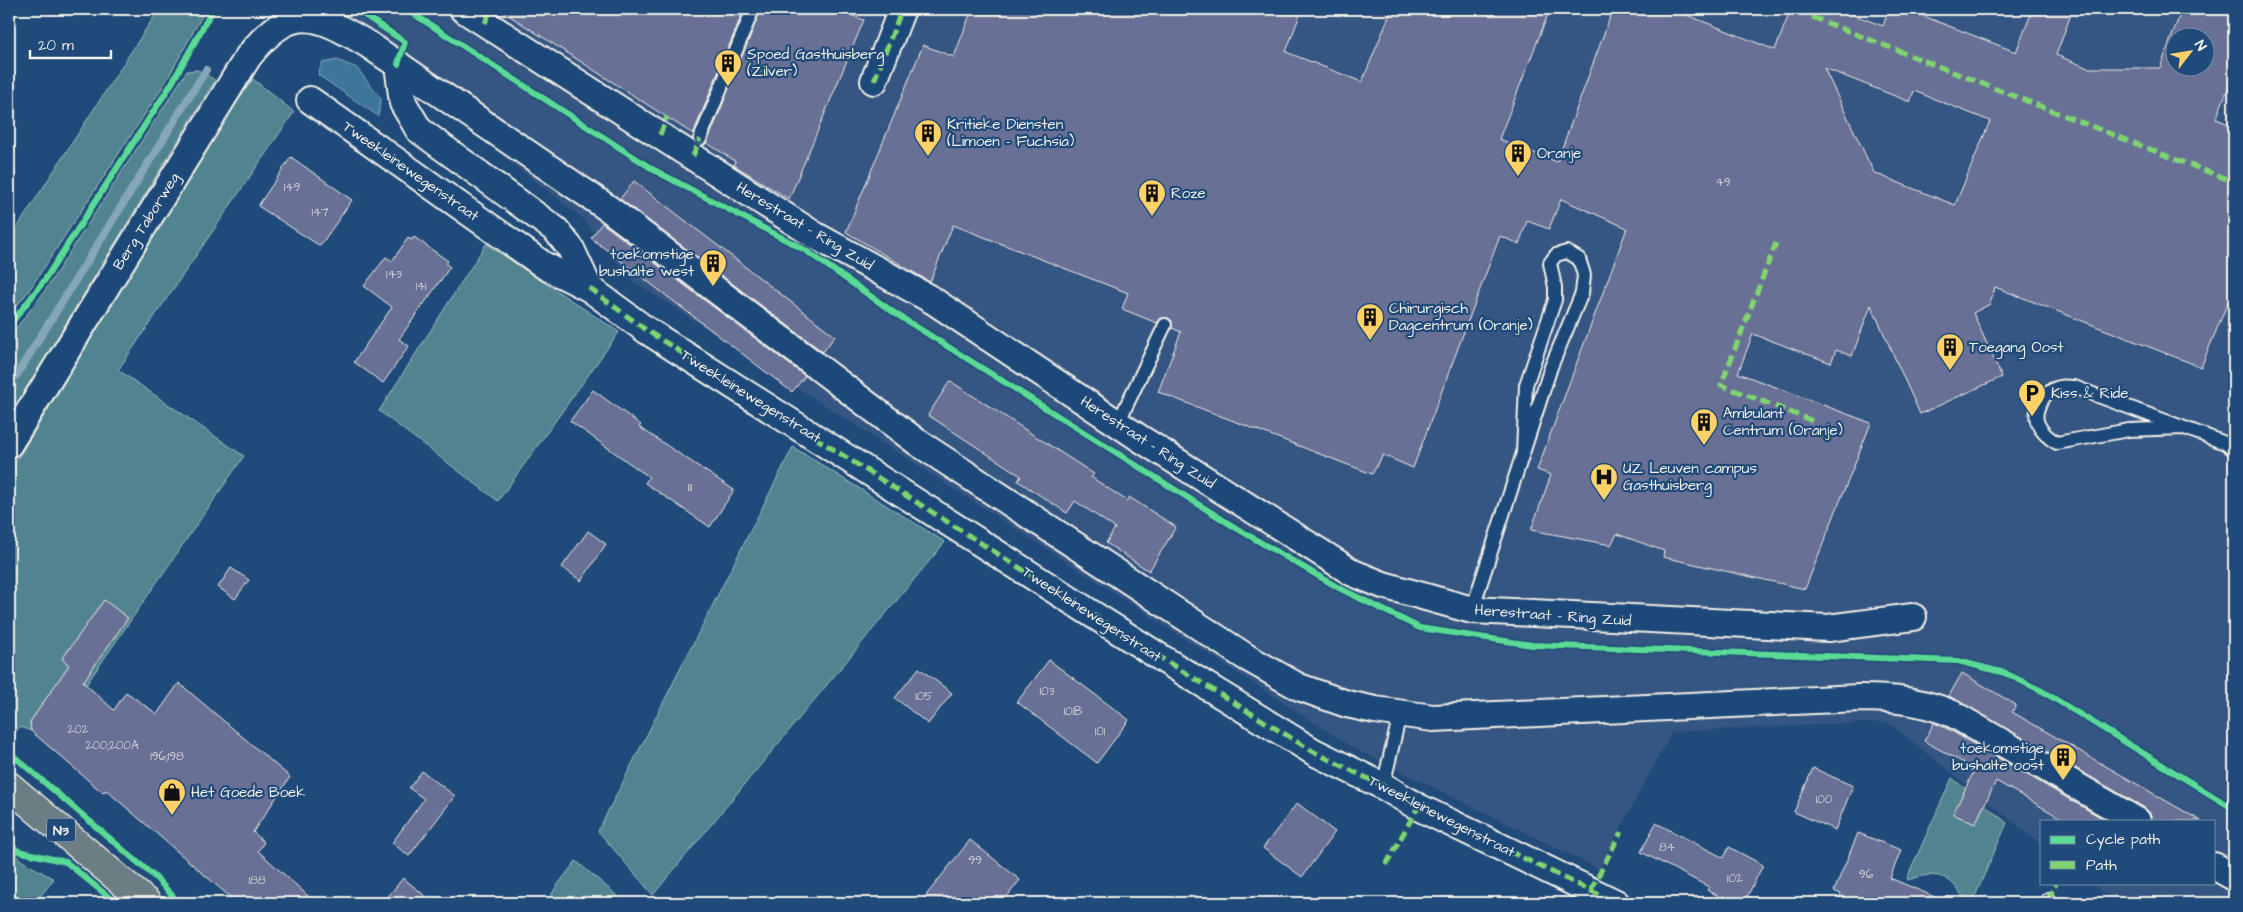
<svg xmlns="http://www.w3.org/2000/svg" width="2243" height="912" viewBox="0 0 2243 912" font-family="'Architects Daughter',sans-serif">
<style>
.built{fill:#355582;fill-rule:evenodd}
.green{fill:#518490;stroke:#a2babc}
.water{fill:#3e7699;stroke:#87a7b9}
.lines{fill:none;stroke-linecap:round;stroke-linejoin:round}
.stream{stroke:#87a7b9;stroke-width:8}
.building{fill:#676f95;stroke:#f4f1e8;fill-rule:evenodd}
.lane-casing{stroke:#f4f1e8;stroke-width:16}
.street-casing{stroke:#f4f1e8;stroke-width:30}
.primary-casing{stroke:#f4f1e8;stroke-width:31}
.lane{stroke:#1f4a7a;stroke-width:12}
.street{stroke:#1f4a7a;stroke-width:26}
.primary{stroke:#6d7d84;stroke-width:28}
.quiet{stroke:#7fd670;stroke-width:5;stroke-dasharray:10 5;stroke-linecap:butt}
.cycleway-casing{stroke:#1f4a7a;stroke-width:9}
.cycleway{stroke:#5adb95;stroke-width:6}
.labels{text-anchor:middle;stroke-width:4.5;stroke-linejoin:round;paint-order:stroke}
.number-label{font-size:12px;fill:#d1d0d3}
.shield{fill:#1f4a7a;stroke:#b4bfc7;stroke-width:1}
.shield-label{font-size:14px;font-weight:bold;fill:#f4f1e8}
.poi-label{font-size:15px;fill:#f4f1e8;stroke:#1f4a7a;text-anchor:start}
.street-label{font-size:15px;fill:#f4f1e8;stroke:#1f4a7a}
</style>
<rect width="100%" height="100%" fill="#1f4a7a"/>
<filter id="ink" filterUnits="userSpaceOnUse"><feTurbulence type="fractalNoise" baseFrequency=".02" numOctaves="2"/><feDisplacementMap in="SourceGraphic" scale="10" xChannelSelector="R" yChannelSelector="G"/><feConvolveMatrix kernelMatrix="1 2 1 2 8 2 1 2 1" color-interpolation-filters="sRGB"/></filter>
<g filter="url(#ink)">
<path class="built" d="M325 9H2234V903H2116L2091 883H2214V821H2042V845L1887 722 1672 732 1599 869 1353 748 633 281 581 217 323 16ZM2176 38H2206V68H2176Z"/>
<g class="green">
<path d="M159 9H206L164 85 28 292 9 315V240Z"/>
<path d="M198 70 215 80 19 400 9 409V337L42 295 187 71Z"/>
<path d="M253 79 294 112 118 370 244 456 86 685 61 678 30 722 31 731 20 727 9 739V507L12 500 9 498 15 463 238 100Z"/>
<path d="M486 244 619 332 498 501 379 411Z"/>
<path d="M793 447 945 542 653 895 598 831Z"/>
<path d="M1952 778 2007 823 1972 903C1961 898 1961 892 1953 884 1940 871 1923 875 1908 880L1907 878Z"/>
<path d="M9 849 22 861 54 879 35 903H9Z"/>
<path d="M576 861 626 903H547L556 887Z"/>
</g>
<path class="water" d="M337 60 357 68 381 99 378 116 318 75 322 63Z"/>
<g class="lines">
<path class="stream" d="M16 376 206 70"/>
</g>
<g class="building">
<path d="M499 9H744L693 134Z"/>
<path d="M761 9H835L864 20 789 199 734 165 735 161 707 143Z"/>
<path d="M972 9H1302L1286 52 1362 82 1392 9H1550L1499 139 1557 162 1613 9H1672L1775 50 1791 9H1838L1883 26 1889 9H1905L2016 52 2033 9H2073L2056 55 2088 68H2160L2182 9H2234V73L2216 119 2234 126V288L2201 367 1995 287 1990 304 1973 313 2002 377 1920 414 1871 305 1852 356 1836 350 1831 363 1753 334 1738 373 1871 423 1805 589 1663 557 1664 551 1617 534 1611 545 1531 530 1551 475 1537 470 1627 228 1561 199 1549 229 1527 221 1519 244 1500 236 1413 468 1383 455 1372 474 1158 392 1181 332 1172 328V321L1168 318H1161L1157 323 1122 309 1128 293 953 225 930 282 846 232 923 45 954 57ZM2176 38H2206V68H2176ZM1824 68 1910 102 1914 91 1990 121 1955 205 1874 173Z"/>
<path d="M291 157 352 200 320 246 258 206Z"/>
<path d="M634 181 835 336 823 352 620 199Z"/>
<path d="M602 223 805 376 792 392 591 238Z"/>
<path d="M414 237 448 261 446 264 450 267 399 339 409 346 383 383 354 362 392 307 364 286 386 257 392 261 408 238 412 240Z"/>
<path d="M950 381 1094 474 1091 477 1127 501 1129 497 1176 527 1149 571 1106 543 1115 528 1075 501 1067 513 1018 481 1021 476 928 415Z"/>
<path d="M593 390 641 425 639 427 734 490 710 527 645 483 649 477 570 421Z"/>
<path d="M588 531 606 544 581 581 562 567Z"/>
<path d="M231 568 249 580 235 599 218 587Z"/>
<path d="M104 600 128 618 83 682 114 710 126 692 157 714 179 683 290 777 253 832 264 842 258 851 316 903H237L106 790 103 793 31 731 30 722 69 665 62 659Z"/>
<path d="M1049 660 1129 720 1097 763 1017 702Z"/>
<path d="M919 668 952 693 928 724 895 698Z"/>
<path d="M1962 673 2016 705 2012 712 2201 821H2152L2150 813 2145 808 1949 696Z"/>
<path d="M1934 723 1946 728 2107 821H2066L1996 781 1975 824 1953 814 1975 769 1924 741Z"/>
<path d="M1813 768 1853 786 1835 830 1794 812Z"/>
<path d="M422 771 455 796 409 856 392 843 424 799 409 788Z"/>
<path d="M1297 803 1335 832 1302 877 1263 848Z"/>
<path d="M1656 823 1724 858 1729 847 1763 865 1744 903H1732L1707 890 1709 887 1641 852Z"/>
<path d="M1858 833 1901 850 1890 878 1949 903H1837L1841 894 1834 891Z"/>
<path d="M970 840 1020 880 1002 903H920Z"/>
<path d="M403 878 434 903H383Z"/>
</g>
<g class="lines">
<g class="lane-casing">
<g id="lane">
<path d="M700 139 753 9"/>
<path d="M1118 423 1165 325"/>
<path d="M2183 428 2129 430 2057 443C2050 439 2042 433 2038 424 2032 411 2045 390 2059 387 2063 386 2069 387 2074 387L2225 443 2234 450"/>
<path d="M1472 610 1551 367 1582 293 1584 275 1579 259 1567 252 1556 255 1550 263 1555 287V300L1526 385 1523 452"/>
<path d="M1383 786 1400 714"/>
<path d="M2046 903 2048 899"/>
</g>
</g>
<g class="street-casing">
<g id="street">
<path d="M463 9 816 236 932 300 1141 439 1353 573 1383 585 1472 610 1828 628 1913 617"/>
<path d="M398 64 403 103 419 130 556 230 571 249 589 288"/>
<path d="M874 81 902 9"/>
<path d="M310 100 545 266 589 288 646 330 1166 661 1314 752 1383 786 1418 807 1616 903"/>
<path d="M9 444 248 57C291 2 315 13 369 45L609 209 917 442 1246 657 1299 687 1347 704 1375 710 1433 718 1859 698C1893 698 1922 701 1953 714L2137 821"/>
<path d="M2214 866 2234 877"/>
</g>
</g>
<g class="primary-casing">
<path id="primary" d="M9 786 147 903"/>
</g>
<use href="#lane" class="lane"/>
<use href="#street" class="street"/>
<use href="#primary" class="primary"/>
<g class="quiet">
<path d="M1812 17 2234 182"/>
<path d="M485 23 491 9"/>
<path d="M874 81 902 9"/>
<path d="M660 135 667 117"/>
<path d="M693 156 700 139"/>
<path d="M1776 243 1721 385 1813 421"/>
<path d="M589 288 646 330 1166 661 1314 752 1383 786 1418 807 1616 903"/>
<path d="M1386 865 1418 807"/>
<path d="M1591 890 1621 832"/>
<path d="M2048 899 2056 883"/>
</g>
<g class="cycleway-casing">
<g id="cycleway">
<path d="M355 9 405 42 398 64"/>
<path d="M406 9 654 170 805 250 896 314 1236 528 1339 588 1420 628 1532 645 1958 661 2005 673 2042 691 2234 809"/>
<path d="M9 326 44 281 172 83 213 9"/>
<path d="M9 752 156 878 179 903"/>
<path d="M9 843 18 851 66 862 116 903"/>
</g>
</g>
<use href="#cycleway" class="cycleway"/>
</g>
</g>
<defs>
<g id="building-pin" transform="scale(1.4375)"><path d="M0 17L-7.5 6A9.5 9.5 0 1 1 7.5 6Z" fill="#ffd166" stroke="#1f4a7a"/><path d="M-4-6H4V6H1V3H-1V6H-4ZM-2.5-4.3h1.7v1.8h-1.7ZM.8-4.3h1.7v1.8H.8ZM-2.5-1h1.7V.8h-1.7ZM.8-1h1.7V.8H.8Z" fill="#111"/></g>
<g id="parking-pin" transform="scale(1.4375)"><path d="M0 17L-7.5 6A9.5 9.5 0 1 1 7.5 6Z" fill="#ffd166" stroke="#1f4a7a"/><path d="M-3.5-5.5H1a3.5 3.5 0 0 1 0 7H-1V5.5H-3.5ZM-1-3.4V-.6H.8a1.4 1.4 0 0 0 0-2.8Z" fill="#111"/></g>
<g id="hospital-pin" transform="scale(1.4375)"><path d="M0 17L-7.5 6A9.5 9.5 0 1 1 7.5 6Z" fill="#ffd166" stroke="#1f4a7a"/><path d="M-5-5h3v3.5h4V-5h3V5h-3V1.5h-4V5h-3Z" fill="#111"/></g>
<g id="shop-pin" transform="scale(1.4375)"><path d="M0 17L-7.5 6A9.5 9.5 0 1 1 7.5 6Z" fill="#ffd166" stroke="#1f4a7a"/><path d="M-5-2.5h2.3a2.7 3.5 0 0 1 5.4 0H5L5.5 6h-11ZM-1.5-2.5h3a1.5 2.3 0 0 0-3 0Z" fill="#111"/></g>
</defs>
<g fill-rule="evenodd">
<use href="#building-pin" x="728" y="63"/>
<use href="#building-pin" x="928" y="133"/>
<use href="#building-pin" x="1518" y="153"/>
<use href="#building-pin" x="1152" y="193"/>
<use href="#building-pin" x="713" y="263"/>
<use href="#building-pin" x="1370" y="317"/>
<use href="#building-pin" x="1950" y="347"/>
<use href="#parking-pin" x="2032" y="393"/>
<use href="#building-pin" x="1704" y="422"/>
<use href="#hospital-pin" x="1604" y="477"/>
<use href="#building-pin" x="2063" y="757"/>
<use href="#shop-pin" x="172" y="792"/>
</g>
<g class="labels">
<g class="number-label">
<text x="1723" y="186">49</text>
<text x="292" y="191">149</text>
<text x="320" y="216">147</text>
<text x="394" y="278">143</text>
<text x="421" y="290">141</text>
<text x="690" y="491">111</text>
<text x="1047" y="695">103</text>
<text x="924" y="700">105</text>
<text x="1073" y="715">101B</text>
<text x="78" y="733">202</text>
<text x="1100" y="735">101</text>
<text x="112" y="749">200;200A</text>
<text x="167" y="760">196;198</text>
<text x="1824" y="803">100</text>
<text x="1667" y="851">84</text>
<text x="975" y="864">99</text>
<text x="1866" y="878">96</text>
<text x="1735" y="882">102</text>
<text x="257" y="884">188</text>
</g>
<rect class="shield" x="47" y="818.5" width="28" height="23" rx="4"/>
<g class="shield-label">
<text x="61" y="835">N3</text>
</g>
<g class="poi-label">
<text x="747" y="59">Spoed Gasthuisberg<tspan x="747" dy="17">(Zilver)</tspan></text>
<text x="947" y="129">Kritieke Diensten<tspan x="947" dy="17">(Limoen - Fuchsia)</tspan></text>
<text x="1537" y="158">Oranje</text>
<text x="1171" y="198">Roze</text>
<text x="694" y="259" text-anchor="end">toekomstige<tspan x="694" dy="17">bushalte west</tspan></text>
<text x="1389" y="313">Chirurgisch<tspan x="1389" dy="17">Dagcentrum (Oranje)</tspan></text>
<text x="1969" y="352">Toegang Oost</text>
<text x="2051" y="398">Kiss &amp; Ride</text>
<text x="1723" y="418">Ambulant<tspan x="1723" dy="17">Centrum (Oranje)</tspan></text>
<text x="1623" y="473">UZ Leuven campus<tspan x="1623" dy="17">Gasthuisberg</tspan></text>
<text x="2044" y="753" text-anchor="end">toekomstige<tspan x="2044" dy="17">bushalte oost</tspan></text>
<text x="191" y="797">Het Goede Boek</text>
</g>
<g class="street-label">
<text transform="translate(411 171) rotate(35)" y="5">Tweekleinewegenstraat</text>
<text transform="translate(146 221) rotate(-58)" y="5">Berg Taborweg</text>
<text transform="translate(805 226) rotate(31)" y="5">Herestraat - Ring Zuid</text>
<text transform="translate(751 396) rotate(32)" y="5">Tweekleinewegenstraat</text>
<text transform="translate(1148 442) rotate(33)" y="5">Herestraat - Ring Zuid</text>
<text transform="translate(1092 614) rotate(33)" y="5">Tweekleinewegenstraat</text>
<text transform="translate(1553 615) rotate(4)" y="5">Herestraat - Ring Zuid</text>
<text transform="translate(1442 816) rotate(27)" y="5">Tweekleinewegenstraat</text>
</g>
</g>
<rect width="2243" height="912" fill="none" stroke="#1f4a7a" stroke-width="30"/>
<rect x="15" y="15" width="2213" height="882" fill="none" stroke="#f4f1e8" stroke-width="2" filter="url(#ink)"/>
<rect x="2040" y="820" width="175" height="65" fill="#1f4a7a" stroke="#748da6"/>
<rect x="2050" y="836" width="25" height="8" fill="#5adb95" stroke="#748da6"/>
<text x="2086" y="844" font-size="15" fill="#f4f1e8">Cycle path</text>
<rect x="2050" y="861" width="25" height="8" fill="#7fd670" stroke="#748da6"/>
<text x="2086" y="870" font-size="15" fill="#f4f1e8">Path</text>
<g transform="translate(2190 52) rotate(59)"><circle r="24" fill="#1f4a7a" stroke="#748da6"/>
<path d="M0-4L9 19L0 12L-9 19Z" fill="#ffd166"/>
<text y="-8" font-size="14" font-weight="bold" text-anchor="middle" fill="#f4f1e8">N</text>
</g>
<path d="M30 50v8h81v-8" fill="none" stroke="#f4f1e8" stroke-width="2.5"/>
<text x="38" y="50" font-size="15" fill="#f4f1e8" stroke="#1f4a7a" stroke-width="4" paint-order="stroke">20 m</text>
</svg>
